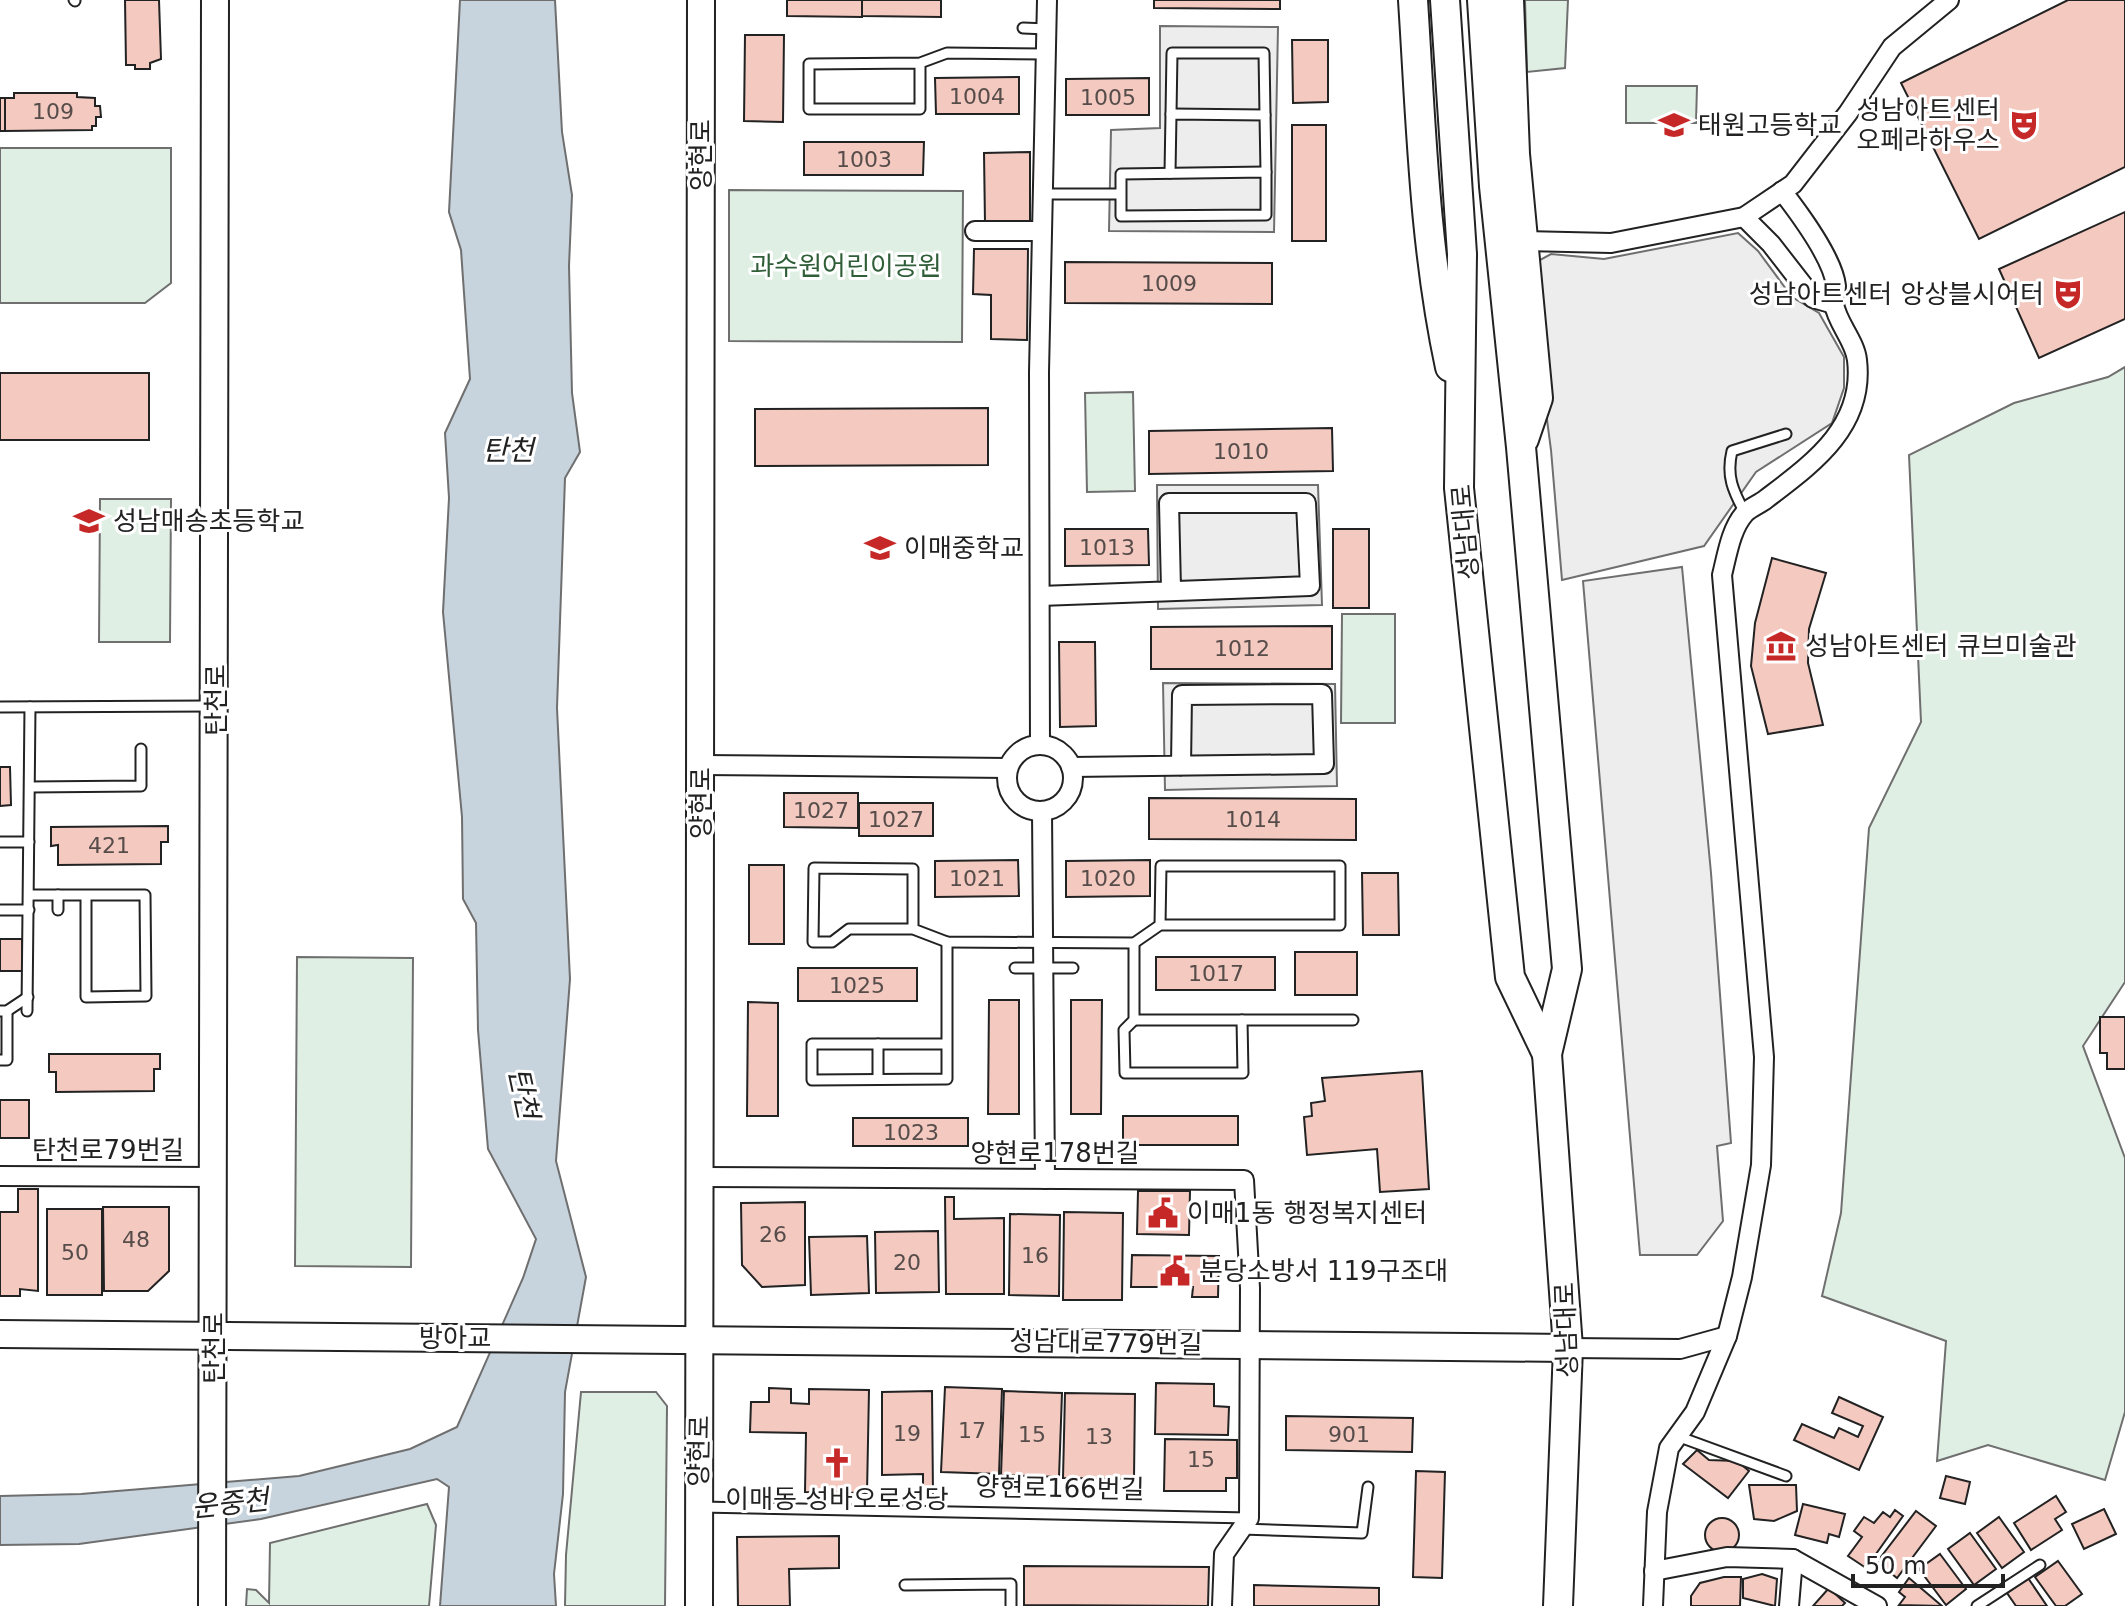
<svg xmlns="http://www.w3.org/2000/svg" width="2125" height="1606" viewBox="0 0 2125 1606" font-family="'DejaVu Sans','Noto Sans KR',sans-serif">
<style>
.green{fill:#e0efe3;stroke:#6f6f6f;stroke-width:2}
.parking{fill:#ededed;stroke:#6f6f6f;stroke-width:2}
.water{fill:#c7d3dd;stroke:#6f6f6f;stroke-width:2}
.building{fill:#f3c9c0;stroke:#222;stroke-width:2}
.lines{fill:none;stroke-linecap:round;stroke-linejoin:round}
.lane-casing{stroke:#222;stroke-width:13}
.street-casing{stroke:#222;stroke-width:22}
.secondary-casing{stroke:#222;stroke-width:30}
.primary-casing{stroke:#222;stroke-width:32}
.lane{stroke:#fff;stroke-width:9}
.street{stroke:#fff;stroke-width:18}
.secondary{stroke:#fff;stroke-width:26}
.primary{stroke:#fff;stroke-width:28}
.labels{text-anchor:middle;stroke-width:6;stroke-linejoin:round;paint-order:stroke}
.number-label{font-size:22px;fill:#564c4a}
.poi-label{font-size:26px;fill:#222;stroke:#fff;text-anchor:start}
.street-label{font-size:26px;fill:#222;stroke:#fff}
.park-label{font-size:26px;fill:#2f5e38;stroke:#fff}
.water-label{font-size:28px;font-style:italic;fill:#222;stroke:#fff}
</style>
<rect width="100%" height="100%" fill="#fff"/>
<g class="green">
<path d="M1525 0H1568L1565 68 1527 72Z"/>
<path d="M1626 86H1697L1696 123H1626Z"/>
<path d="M0 148H171V283L145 303H0Z"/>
<path d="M729 190 963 191 962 342 729 341Z"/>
<path d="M2125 367V982L2083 1046 2125 1158V1412L2105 1480 1988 1445 1937 1461 1946 1341 1822 1296 1841 1213 1869 828 1921 722 1909 455 2014 403 2108 377Z"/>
<path d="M1133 392 1135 491 1087 492 1085 393Z"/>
<path d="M100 499H171L170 642H99Z"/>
<path d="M1342 614H1395V723H1341Z"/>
<path d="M297 957 413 958 411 1267 295 1266Z"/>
<path d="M581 1392H656L667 1406 665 1606H565L566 1555Z"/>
<path d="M427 1504 436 1525 429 1606H246L247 1589 256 1590 269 1603 270 1543Z"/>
</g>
<g class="parking">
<path d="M1160 26 1278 27 1274 232 1109 231 1111 130 1160 128Z"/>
<path d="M1738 233 1758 251 1792 297 1819 313 1844 357V388L1832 423 1756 472 1704 546 1562 580 1551 450 1527 267 1551 254 1604 259Z"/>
<path d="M1157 485H1318L1322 605 1158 609Z"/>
<path d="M1682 567 1711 873 1731 1143 1717 1146 1723 1221 1697 1255H1640L1583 581Z"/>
<path d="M1163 683 1335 684 1337 786 1165 790Z"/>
</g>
<path class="water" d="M460 0H555L562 132 572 195 569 266 572 393 580 452 565 478 557 708 570 979 556 1161 586 1277 565 1392 563 1494 554 1574 556 1606H440L449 1487 437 1479 261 1519 79 1544 0 1545V1496L81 1494 299 1476 410 1449 457 1427 523 1278 536 1239 488 1149 478 1030 476 923 463 899 462 817 443 612 449 498 445 433 470 379 461 250 449 212Z"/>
<g class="building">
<path d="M125 0H159L161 59 150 63V69H135V65H126Z"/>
<path d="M787 0H862V17L787 16Z"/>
<path d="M862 0H941V17L862 16Z"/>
<path d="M1154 0H1280V9L1154 8Z"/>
<path d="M2068 0H2125V167L1979 239 1901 83Z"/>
<path d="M745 35H784L783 122 744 121Z"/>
<path d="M1292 40H1328V102L1293 103Z"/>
<path d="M1019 77V114H936L935 78Z"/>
<path d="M1149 78V115H1066V79Z"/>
<path d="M14 93H77V97L95 98V106H100L101 117H96V126H92V130L5 131V98H14Z"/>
<rect x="0" y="98" width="5" height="33"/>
<rect x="1292" y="125" width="34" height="116"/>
<path d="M804 142H924L923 175H804Z"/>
<path d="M1030 152V223H985L984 153Z"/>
<path d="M2125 212V319L2039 358 1999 269Z"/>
<path d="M974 249H1028L1027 340 991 339V295L973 294Z"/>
<path d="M1065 262 1272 263V304L1065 303Z"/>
<rect x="0" y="373" width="149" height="67"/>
<path d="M988 408V465L755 466V409Z"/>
<path d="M1332 428 1333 471 1149 474V431Z"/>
<path d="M1065 529H1148L1149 565 1065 566Z"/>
<rect x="1333" y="529" width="36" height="79"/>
<path d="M1772 558 1826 573 1809 629 1808 663 1823 725 1768 734 1751 666 1755 623Z"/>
<path d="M1332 626V669H1151V627Z"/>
<path d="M1059 642H1095L1096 726 1060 727Z"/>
<path d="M0 767H10L11 805 0 806Z"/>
<path d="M784 793H858V828L784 827Z"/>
<path d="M1149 798 1356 799V840L1149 839Z"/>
<rect x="859" y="803" width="74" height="33"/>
<path d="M168 826V842H161V864L58 865V845L51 846V827Z"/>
<path d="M1018 860 1019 896 935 897V861Z"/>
<path d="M1150 860V896L1066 897V861Z"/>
<rect x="749" y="865" width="35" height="79"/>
<path d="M1362 873H1398L1399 935H1363Z"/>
<path d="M0 939H22L23 971H0Z"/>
<rect x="1295" y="952" width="62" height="43"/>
<rect x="1156" y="957" width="119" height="33"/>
<rect x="798" y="968" width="119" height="33"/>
<path d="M989 1000H1019V1114H988Z"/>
<path d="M1071 1000H1102L1101 1114H1071Z"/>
<path d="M748 1002 778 1003V1116H747Z"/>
<path d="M2100 1017H2125V1069H2107V1053H2100Z"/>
<path d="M49 1054H160V1069H154V1091L56 1092V1072H49Z"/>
<path d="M1422 1071 1429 1189 1380 1192 1377 1149 1307 1155 1304 1117 1312 1116 1311 1103 1325 1101 1322 1078Z"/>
<rect x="0" y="1100" width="29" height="38"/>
<rect x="1123" y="1116" width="115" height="29"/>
<rect x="853" y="1118" width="115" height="28"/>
<path d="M18 1189H38V1291L20 1289V1296H0V1212H18Z"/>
<path d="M1138 1191H1190L1189 1235 1137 1234Z"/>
<path d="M945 1197H954V1219L1004 1218V1294H946Z"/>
<path d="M805 1202V1285L762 1287 742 1265 741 1203Z"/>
<path d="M103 1207H169V1271L148 1291H104Z"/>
<rect x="47" y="1209" width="55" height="86"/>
<path d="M1064 1212 1123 1213 1122 1300H1063Z"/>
<path d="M1010 1214 1060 1215 1059 1296 1009 1295Z"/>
<path d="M938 1231 939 1292 876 1293 875 1232Z"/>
<path d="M867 1236 869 1293 811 1295 809 1237Z"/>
<path d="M1132 1255 1219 1256 1218 1297H1192L1193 1287H1131Z"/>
<path d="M1156 1383 1214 1384V1406L1229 1407 1228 1435 1155 1434Z"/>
<path d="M945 1387 1002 1389 999 1474 941 1472Z"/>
<path d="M769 1388 791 1389V1403L809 1404V1389L869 1390 867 1493 805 1492 806 1433 750 1432 751 1402H769Z"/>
<path d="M932 1391 933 1494H923V1474L882 1475V1392Z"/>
<path d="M1004 1391 1062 1393 1059 1477 1001 1475Z"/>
<path d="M1065 1393 1135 1394 1134 1479 1063 1478Z"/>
<path d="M1839 1397 1883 1417 1859 1470 1794 1440 1802 1424 1834 1438 1839 1428 1858 1437 1863 1426 1832 1413Z"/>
<path d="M1286 1416 1413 1418 1412 1452 1286 1450Z"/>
<path d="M1165 1439 1237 1440V1478H1226V1491H1164Z"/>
<path d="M1697 1450 1709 1460 1737 1461 1749 1471 1728 1498 1683 1464Z"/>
<path d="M1416 1471 1445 1472 1442 1578 1413 1577Z"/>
<path d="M1946 1476 1970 1482 1965 1504 1940 1498Z"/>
<path d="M1749 1485H1796L1797 1511 1774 1521 1754 1519Z"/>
<path d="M2056 1496 2066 1512 2055 1519 2062 1530 2031 1550 2014 1523Z"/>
<path d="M1803 1504 1845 1514 1839 1537 1829 1534 1827 1543 1795 1535Z"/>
<path d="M2104 1509 2116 1534 2084 1549 2072 1524Z"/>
<path d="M1895 1510 1903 1516 1866 1568 1848 1556 1862 1537 1854 1531 1864 1517 1874 1523 1883 1512 1890 1517Z"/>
<path d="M1916 1511 1936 1526 1897 1578 1877 1562Z"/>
<path d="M1999 1517 2024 1552 2002 1568 1977 1533Z"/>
<circle cx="1722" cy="1535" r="17"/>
<path d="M1970 1533 1996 1569 1974 1585 1948 1549Z"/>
<path d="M839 1536V1568L789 1569 790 1606H738L737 1537Z"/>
<path d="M1940 1554 1966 1589 1946 1605 1919 1569Z"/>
<path d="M2058 1561 2082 1594 2065 1606H2056L2035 1577Z"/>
<path d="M1024 1566 1209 1567 1208 1606 1024 1605Z"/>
<path d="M1762 1574 1777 1579 1775 1606 1743 1598V1579Z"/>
<path d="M1724 1577H1741L1740 1606H1691V1596L1700 1583Z"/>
<path d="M1909 1578 1942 1606 1899 1605 1905 1597 1899 1592Z"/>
<path d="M2028 1578 2047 1606H2016L2007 1593Z"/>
<path d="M1254 1585 1379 1588V1606H1254Z"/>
<path d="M1829 1588 1845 1603 1842 1606H1813Z"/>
</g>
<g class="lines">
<g class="lane-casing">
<g id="lane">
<path d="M74 0 75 1"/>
<path d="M1023 28 1047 29"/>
<path d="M920 63V109H809V64L920 63 947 53 1046 54"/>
<path d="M1171 114 1172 53H1264L1265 115"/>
<path d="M1170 173 1171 114 1265 115 1266 172"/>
<path d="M1043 194H1121V174L1266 172V215L1121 216V194"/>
<path d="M1745 513C1733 491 1726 476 1732 451L1786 434"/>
<path d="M0 707 212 706"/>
<path d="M30 787 141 786V749"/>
<path d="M0 842H29"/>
<path d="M29 895C67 895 106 895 145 895L146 996 86 997V895"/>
<path d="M58 895V910"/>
<path d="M0 910H29"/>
<path d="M913 929H849L832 942H813L814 868 913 869V929L947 942 1134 943 1160 925H1340V866H1161L1160 925"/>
<path d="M947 942V1079L812 1080V1044H947"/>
<path d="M1134 943V1020L1124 1030 1125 1073H1243L1242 1020"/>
<path d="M1015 968H1073"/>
<path d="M0 1011H7L28 997"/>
<path d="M27 1011 30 707"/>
<path d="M1134 1020H1353"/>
<path d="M878 1044V1079"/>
<path d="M0 1060H7V1011"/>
<path d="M1677 1436 1786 1476"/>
<path d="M700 1507 1249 1518"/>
<path d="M1242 1529 1362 1533 1368 1487"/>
<path d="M905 1585 1011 1584V1606"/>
<path d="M1977 1606 2040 1565"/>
</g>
</g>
<g class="street-casing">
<g id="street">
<path d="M1744 217 1771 244 1813 298 1834 304"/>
<path d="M975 231H1042"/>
<path d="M1521 241 1611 243 1744 217 1793 184 1848 113 1892 47 1949 0"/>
<path d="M1040 596 1310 586 1306 503H1169L1171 589"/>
<path d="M1040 745 1039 372 1047 0"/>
<circle cx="1040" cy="778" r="33"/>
<path d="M701 765 1008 768"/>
<path d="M1071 767 1324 764 1322 694 1182 695 1181 766"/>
<path d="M1042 811 1045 1179"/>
<path d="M0 1176 215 1177"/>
<path d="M702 1177 1244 1180 1250 1288 1249 1518 1224 1554 1222 1606"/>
<path d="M1568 1348 1680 1349 1727 1336"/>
<path d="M1654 1571 1727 1557 1793 1559 1877 1606"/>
<path d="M1653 1606 1657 1512 1669 1448 1695 1412 1727 1336 1742 1277 1761 1165 1764 1057 1722 575C1727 555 1731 528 1745 513 1751 507 1760 504 1766 499 1812 464 1865 427 1857 360 1855 341 1837 323 1834 304 1833 298 1836 292 1836 286 1833 258 1799 213 1782 191"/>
<path d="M1789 1606 1793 1559"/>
</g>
</g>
<g class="secondary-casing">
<g id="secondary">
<path d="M0 1334 1568 1348"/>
<path d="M212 1606 215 0"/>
<path d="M699 1606 701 0"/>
</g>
</g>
<g class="primary-casing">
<g id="primary">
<path d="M1413 0C1421 123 1424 246 1450 367"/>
<path d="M1445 0 1462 254 1459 488 1510 977 1547 1054"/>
<path d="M1482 0 1494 186 1521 447 1567 969 1547 1054 1568 1348 1558 1606"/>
<path d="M1509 0 1515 154 1538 398 1524 439"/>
</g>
</g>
<use href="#lane" class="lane"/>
<use href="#street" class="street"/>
<use href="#secondary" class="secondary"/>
<use href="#primary" class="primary"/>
</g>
<defs>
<g id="school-bare" transform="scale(2.4)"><path d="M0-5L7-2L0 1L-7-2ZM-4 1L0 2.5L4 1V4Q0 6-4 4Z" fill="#c62828" stroke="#fff" stroke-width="2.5" paint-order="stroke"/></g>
<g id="theatre-bare" transform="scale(2.4)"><path d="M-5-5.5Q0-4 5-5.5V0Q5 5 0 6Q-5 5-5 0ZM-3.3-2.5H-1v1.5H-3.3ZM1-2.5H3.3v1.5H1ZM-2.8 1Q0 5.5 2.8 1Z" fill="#c62828" stroke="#fff" stroke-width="2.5" paint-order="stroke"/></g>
<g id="museum-bare" transform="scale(2.4)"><path d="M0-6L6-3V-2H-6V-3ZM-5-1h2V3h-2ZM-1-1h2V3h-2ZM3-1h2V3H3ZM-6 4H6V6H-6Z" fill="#c62828" stroke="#fff" stroke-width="2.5" paint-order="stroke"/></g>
<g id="civic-bare" transform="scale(2.4)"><path d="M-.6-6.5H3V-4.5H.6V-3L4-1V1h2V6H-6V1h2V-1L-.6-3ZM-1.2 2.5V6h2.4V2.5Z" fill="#c62828" stroke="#fff" stroke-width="2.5" paint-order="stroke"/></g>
<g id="church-bare" transform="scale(2.4)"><path d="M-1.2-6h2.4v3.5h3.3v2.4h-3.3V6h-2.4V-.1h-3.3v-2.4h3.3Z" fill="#c62828" stroke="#fff" stroke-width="2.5" paint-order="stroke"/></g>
</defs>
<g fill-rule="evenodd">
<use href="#school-bare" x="1674" y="125"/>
<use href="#theatre-bare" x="2024" y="125"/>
<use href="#theatre-bare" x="2068" y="294"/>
<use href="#school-bare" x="89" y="521"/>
<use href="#school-bare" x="880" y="548"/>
<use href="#museum-bare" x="1781" y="646"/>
<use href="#civic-bare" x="1163" y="1213"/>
<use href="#civic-bare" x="1175" y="1271"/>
<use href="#church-bare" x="837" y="1463"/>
</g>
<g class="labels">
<g class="number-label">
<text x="977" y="104">1004</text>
<text x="1108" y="105">1005</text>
<text x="53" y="119">109</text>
<text x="864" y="167">1003</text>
<text x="1169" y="291">1009</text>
<text x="1241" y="459">1010</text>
<text x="1107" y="555">1013</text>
<text x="1242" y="656">1012</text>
<text x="821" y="818">1027</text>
<text x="896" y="827">1027</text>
<text x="1253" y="827">1014</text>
<text x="109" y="853">421</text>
<text x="977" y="886">1021</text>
<text x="1108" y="886">1020</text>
<text x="1216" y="981">1017</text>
<text x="857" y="993">1025</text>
<text x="911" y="1140">1023</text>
<text x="773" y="1242">26</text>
<text x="136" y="1247">48</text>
<text x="75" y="1260">50</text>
<text x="1035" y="1263">16</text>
<text x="907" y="1270">20</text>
<text x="972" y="1438">17</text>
<text x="907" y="1441">19</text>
<text x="1032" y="1442">15</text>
<text x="1349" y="1442">901</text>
<text x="1099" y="1444">13</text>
<text x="1201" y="1467">15</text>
</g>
<g class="poi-label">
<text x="2000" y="119" text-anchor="end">성남아트센터<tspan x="2000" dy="30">오페라하우스</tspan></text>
<text x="1698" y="134">태원고등학교</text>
<text x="2044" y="303" text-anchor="end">성남아트센터 앙상블시어터</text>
<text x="113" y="530">성남매송초등학교</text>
<text x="904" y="557">이매중학교</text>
<text x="1805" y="655">성남아트센터 큐브미술관</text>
<text x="1187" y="1222">이매1동 행정복지센터</text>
<text x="1199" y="1280">분당소방서 119구조대</text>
<text x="837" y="1508" text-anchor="middle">이매동 성바오로성당</text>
</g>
<g class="street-label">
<text transform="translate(701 155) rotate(-90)" y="9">양현로</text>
<text transform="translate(1465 532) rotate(-95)" y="9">성남대로</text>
<text transform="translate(216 700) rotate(-90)" y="9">탄천로</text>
<text transform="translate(701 803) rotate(-90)" y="9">양현로</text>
<text x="108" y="1159">탄천로79번길</text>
<text x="1055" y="1162">양현로178번길</text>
<text transform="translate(1566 1330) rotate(-92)" y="9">성남대로</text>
<text x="455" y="1347">방아교</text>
<text transform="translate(1106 1343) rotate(1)" y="9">성남대로779번길</text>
<text transform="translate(214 1348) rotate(-90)" y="9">탄천로</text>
<text transform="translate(699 1451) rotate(-89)" y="9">양현로</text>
<text transform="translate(1060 1488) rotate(1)" y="9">양현로166번길</text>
</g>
<g class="park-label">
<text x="846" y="275">과수원어린이공원</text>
</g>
<g class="water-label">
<text x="508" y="460">탄천</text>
<text transform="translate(524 1093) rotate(78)" y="10">탄천</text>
<text transform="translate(230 1503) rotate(-6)" y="10">운중천</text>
</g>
</g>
<path d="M1853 1574v12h150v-12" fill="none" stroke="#222222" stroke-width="4"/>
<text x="1865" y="1574" font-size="24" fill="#222222" stroke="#ffffff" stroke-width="6" paint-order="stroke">50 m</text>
</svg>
